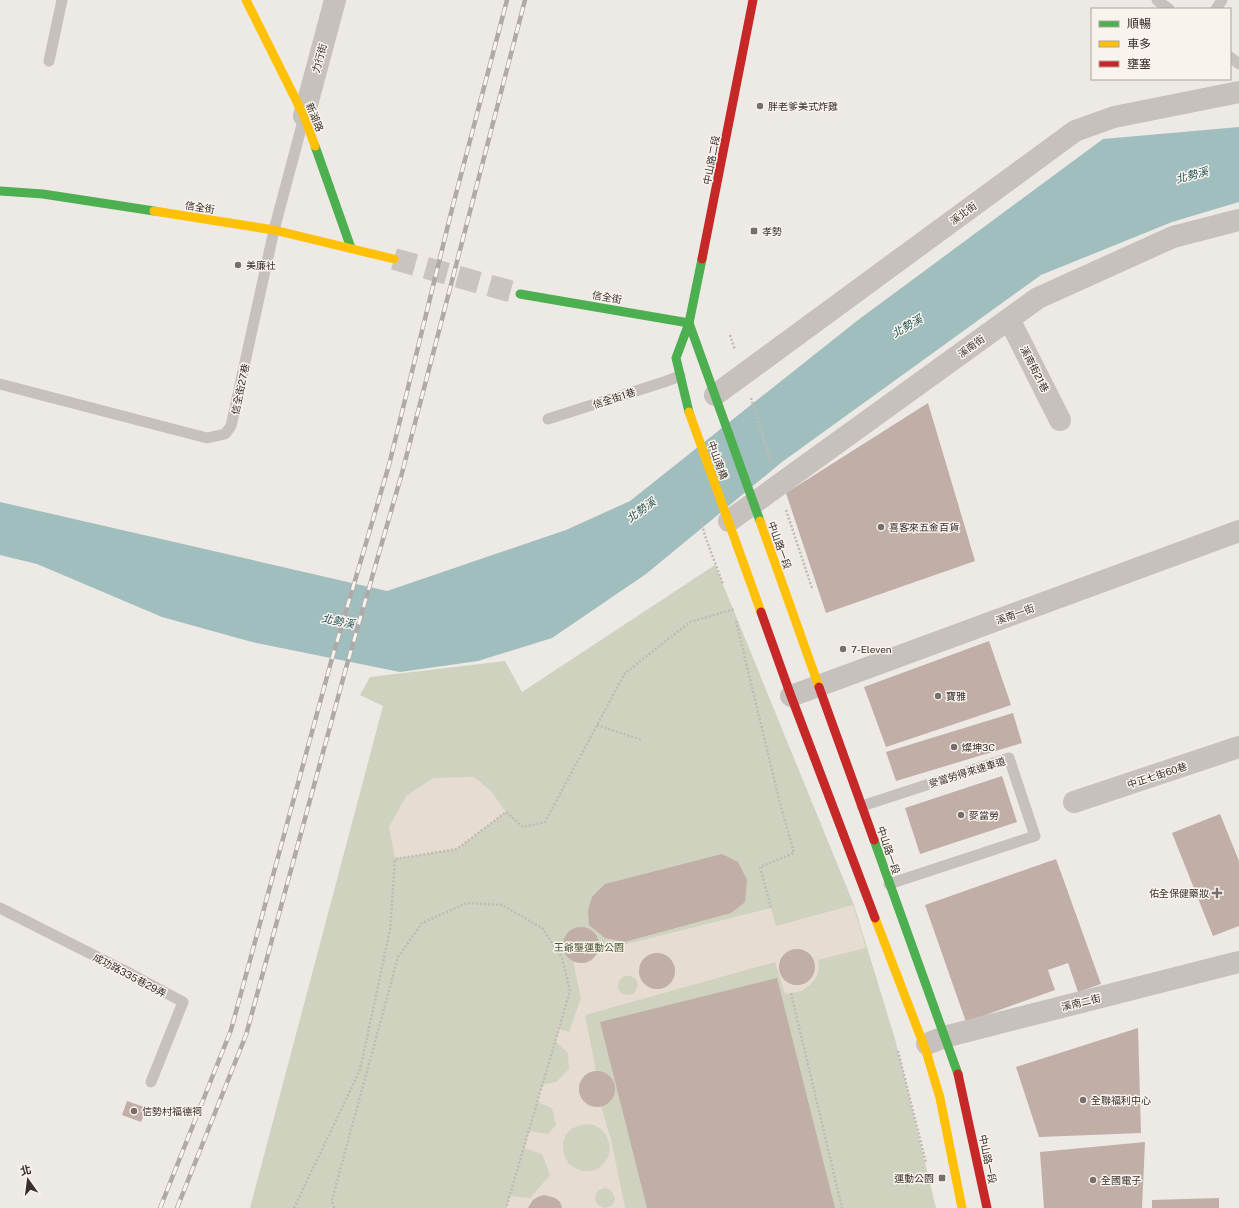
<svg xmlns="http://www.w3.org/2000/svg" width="1239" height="1208" viewBox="0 0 1239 1208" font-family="'Public Sans','Noto Sans TC',sans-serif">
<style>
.green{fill:#cfd2bf}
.plaza{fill:#e6dcd2;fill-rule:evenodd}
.water{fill:#a1bebe}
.building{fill:#c0aea7}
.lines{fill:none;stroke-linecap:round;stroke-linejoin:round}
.secondary-tunnel{stroke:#c9c4bf;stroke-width:22;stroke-dasharray:22 11;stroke-linecap:butt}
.path{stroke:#c0bab5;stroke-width:2.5;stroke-dasharray:2 2;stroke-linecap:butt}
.lane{stroke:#c7c1bd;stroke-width:11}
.street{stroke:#c7c1bd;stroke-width:22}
.fast{stroke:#4caf50;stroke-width:9}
.slow{stroke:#ffc107;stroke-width:9}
.jam{stroke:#c62828;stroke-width:9}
.rail-casing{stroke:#afaaa7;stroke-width:4.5}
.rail{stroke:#f9f3ed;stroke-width:3;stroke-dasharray:9;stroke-linecap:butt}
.poi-dot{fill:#776f6c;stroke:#f9f3ed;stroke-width:1.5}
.labels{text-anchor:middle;stroke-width:3;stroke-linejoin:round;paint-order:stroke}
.street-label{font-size:10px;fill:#382e2b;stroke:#f9f3ed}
.poi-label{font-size:10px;fill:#382e2b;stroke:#f9f3ed;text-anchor:start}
.park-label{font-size:10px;fill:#495430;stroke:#f9f3ed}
.water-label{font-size:11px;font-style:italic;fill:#235557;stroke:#f9f3ed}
</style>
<rect width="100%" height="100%" fill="#ede9e4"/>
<path class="green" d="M715 565 854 905 895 1039 936 1208H250L383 706 360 695 370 677 505 661 522 692Z"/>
<g class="plaza">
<path d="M474 777 491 791 506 812 457 849 395 859 389 827 406 796 433 778Z"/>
<path d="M853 905 866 948 818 960 819 969 817 976 811 984 802 991 785 994 775 962 585 1015 596 1071 590 1072 585 1075 579 1085V1091L581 1097 589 1105 601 1106 611 1140 625 1208H562L560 1202 555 1198 544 1195 538 1197 533 1200 528 1208H506L510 1196 530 1198 550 1175 542 1154 524 1148 529 1131 548 1134 556 1125 552 1108 537 1102 542 1085 556 1082 569 1069 568 1053 556 1041 559 1029 569 1032 581 998 573 961 579 963H585L591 961 595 956 598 951 771 908 776 926ZM795 949 801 950 807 952 814 962V974L810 979 806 983 800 985H794L784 980 779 969V964L781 958 790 951ZM656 954H662L667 957 675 966 674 978 671 983 666 987 661 989H655L645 984 641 979 639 974V968L641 963 645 958 650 955ZM624 976H630L636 979 638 985 635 992 633 994 627 995 621 993 619 990 618 987 619 981ZM586 1124 594 1125 601 1129 606 1135 609 1142 610 1150 608 1157 604 1163 598 1169 590 1171H582L575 1168 569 1164 565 1157 563 1150V1142L566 1135 571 1129 578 1126ZM605 1188 611 1190 615 1198 613 1204 611 1206 604 1208 598 1205 595 1200 596 1193 599 1190Z"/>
</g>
<path class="water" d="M1239 127V202L1172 222 1041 275 782 462 646 574 552 638 478 661 400 672 252 642 162 617 37 564 0 555V502L387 591 566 530 630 501 858 320 1103 139Z"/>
<g class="building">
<path d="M928 403 975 561 826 613 786 493Z"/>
<path d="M989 641 1011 705 886 747 864 687Z"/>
<path d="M1013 713 1022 743 896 781 886 752Z"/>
<path d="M1002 776 1017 822 920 854 905 808Z"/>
<path d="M1220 814 1239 861V926L1213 936 1172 833Z"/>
<path d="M722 854 738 862 747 880 745 902 731 913 624 942 605 938 589 925 588 910 592 897 605 884Z"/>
<path d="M1056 859 1101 984 1078 992 1068 963 1048 970 1055 990 966 1022 925 905Z"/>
<circle cx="581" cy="945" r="18"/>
<circle cx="797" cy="967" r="18"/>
<circle cx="657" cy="971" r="18"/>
<path d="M777 978 835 1208H647L600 1022Z"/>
<path d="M1138 1028 1141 1133 1039 1137 1016 1067Z"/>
<circle cx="597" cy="1089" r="18"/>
<path d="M127 1101 147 1108 141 1122 122 1115Z"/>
<path d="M1145 1142 1142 1208H1044L1040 1152Z"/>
<path d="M544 1195 555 1198 560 1202 562 1208H528L533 1200 538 1197Z"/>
<path d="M1219 1198V1208H1152V1200Z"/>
</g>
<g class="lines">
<path class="secondary-tunnel" d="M394 259 520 294"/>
<g class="path">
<path d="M730 335 735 350"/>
<path d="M751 398 771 462"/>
<path d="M786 510 812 588"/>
<path d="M701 521 705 536 723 584"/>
<path d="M736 621 779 799 794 853 760 867 771 908"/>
<path d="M597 725 642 740"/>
<path d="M791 993 842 1208"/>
<path d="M898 1051 926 1163"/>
<path d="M294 1208 360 1070 390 930 395 859 457 849 506 812 523 827 545 822 625 673 690 622 735 609"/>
<path d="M334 1208 332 1200 398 957 422 923 467 903 502 905 542 928 562 958 570 991 506 1208"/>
</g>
<g class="lane">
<path d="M1157 0 1169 9"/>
<path d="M1216 9 1222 0"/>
<path d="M1230 57 1239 64"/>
<path d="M49 61 62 0"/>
<path d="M0 384 207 438 225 434 231 426 274 230 303 121"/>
<path d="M548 419 664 382 680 376"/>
<path d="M862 806 1009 758 1035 836 889 884"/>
<path d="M0 908 131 974 183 1002 151 1082"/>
</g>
<g class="street">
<path d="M304 116 335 0"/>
<path d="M1009 319 1060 420"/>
<path d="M715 395 1075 131 1114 117 1239 92"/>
<path d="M729 521 1038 298 1173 237 1239 220"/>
<path d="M791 696 1239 531"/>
<path d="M1074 802 1239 747"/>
<path d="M927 1044 944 1037 1239 962"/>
</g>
<g class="fast">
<path d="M315 146 351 248"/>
<path d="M0 191 43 194 154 211"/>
<path d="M520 294 689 323"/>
<path d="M689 323 760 521"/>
<path d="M689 412 676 358 689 323 702 259"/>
<path d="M874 840 958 1074"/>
</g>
<g class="slow">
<path d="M246 0 304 116 315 146"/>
<path d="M154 211 274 230 394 259"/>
<path d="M689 412 761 612"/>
<path d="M760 521 819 687"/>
<path d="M875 918 926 1051 940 1098 962 1208"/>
</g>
<g class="jam">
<path d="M702 259 753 0"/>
<path d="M761 612 791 696 875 918"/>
<path d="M819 687 874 840"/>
<path d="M958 1074 987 1208"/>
</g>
<g class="rail-casing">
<g id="rail">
<path d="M160 1208 231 1030 331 662 389 465 452 209 507 0"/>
<path d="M177 1208 246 1035 346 668 402 473 525 0"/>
</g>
</g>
<use href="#rail" class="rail"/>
</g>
<g class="poi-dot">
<circle cx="760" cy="106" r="4"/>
<rect x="750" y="227" width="8" height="8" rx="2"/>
<circle cx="238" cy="265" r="4"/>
<circle cx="881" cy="527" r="4"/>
<circle cx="843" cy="649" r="4"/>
<circle cx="938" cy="696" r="4"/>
<circle cx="954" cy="747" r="4"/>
<circle cx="961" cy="815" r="4"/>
<path d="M1215 887h4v4h4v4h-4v4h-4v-4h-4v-4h4z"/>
<circle cx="1083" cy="1100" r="4"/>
<circle cx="134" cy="1111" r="4"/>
<rect x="938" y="1174" width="8" height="8" rx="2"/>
<circle cx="1093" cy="1180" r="4"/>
</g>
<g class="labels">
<g class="street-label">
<text transform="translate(319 58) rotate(-75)" y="4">力行街</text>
<text transform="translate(315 117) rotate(68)" y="4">新湖路</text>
<text transform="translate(711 160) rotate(-79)" y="4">中山路二段</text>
<text transform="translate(200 207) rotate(9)" y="4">信全街</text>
<text transform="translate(963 213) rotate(-36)" y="4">溪北街</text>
<text transform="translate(607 297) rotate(10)" y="4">信全街</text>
<text transform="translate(971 346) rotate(-36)" y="4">溪南街</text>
<text transform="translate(1035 369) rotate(63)" y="4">溪南街21巷</text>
<text transform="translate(240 389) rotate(-78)" y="4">信全街27巷</text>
<text transform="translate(614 398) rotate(-18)" y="4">信全街1巷</text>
<text transform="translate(718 460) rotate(70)" y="4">中山南橋</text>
<text transform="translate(780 545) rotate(70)" y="4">中山路一段</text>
<text transform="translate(1015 614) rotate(-20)" y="4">溪南一街</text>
<text transform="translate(967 772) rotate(-17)" y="4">麥當勞得來速車道</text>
<text transform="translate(1157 775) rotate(-18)" y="4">中正七街60巷</text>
<text transform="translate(889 850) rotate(71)" y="4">中山路一段</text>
<text transform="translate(130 975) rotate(28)" y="4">成功路335巷29弄</text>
<text transform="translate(1081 1002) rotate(-14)" y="4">溪南二街</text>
<text transform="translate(988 1159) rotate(78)" y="4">中山路一段</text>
</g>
<g class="poi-label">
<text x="768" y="110">胖老爹美式炸雞</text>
<text x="762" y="235">孝勢</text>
<text x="246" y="269">美廉社</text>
<text x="889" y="531">喜客來五金百貨</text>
<text x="851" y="653">7-Eleven</text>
<text x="946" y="700">寶雅</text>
<text x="962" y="751">燦坤3C</text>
<text x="969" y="819">麥當勞</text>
<text x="1209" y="897" text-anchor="end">佑全保健藥妝</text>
<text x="1091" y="1104">全聯福利中心</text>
<text x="142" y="1115">信勢村福德祠</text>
<text x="934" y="1182" text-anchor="end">運動公園</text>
<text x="1101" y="1184">全國電子</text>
</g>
<g class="park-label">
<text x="589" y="951">王爺壟運動公園</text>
</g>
<g class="water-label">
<text transform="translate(1192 175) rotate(-15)" y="4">北勢溪</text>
<text transform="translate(907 326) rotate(-30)" y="4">北勢溪</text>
<text transform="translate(641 510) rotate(-36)" y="4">北勢溪</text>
<text transform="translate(338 621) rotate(11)" y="4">北勢溪</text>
</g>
</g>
<rect x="1091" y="8" width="140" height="72" fill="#f9f3ed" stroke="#aca49f"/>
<rect x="1099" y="21" width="20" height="6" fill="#4caf50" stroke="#aca49f"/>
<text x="1127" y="28" font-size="12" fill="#382e2b">順暢</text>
<rect x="1099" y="41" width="20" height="6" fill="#ffc107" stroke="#aca49f"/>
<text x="1127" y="48" font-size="12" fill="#382e2b">車多</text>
<rect x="1099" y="61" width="20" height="6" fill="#c62828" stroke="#aca49f"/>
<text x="1127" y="68" font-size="12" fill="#382e2b">壅塞</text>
<g transform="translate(28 1180) rotate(346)" stroke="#f9f3ed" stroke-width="3" paint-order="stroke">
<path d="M0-3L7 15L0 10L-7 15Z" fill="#382e2b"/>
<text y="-6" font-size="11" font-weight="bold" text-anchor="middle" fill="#382e2b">北</text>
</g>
</svg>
